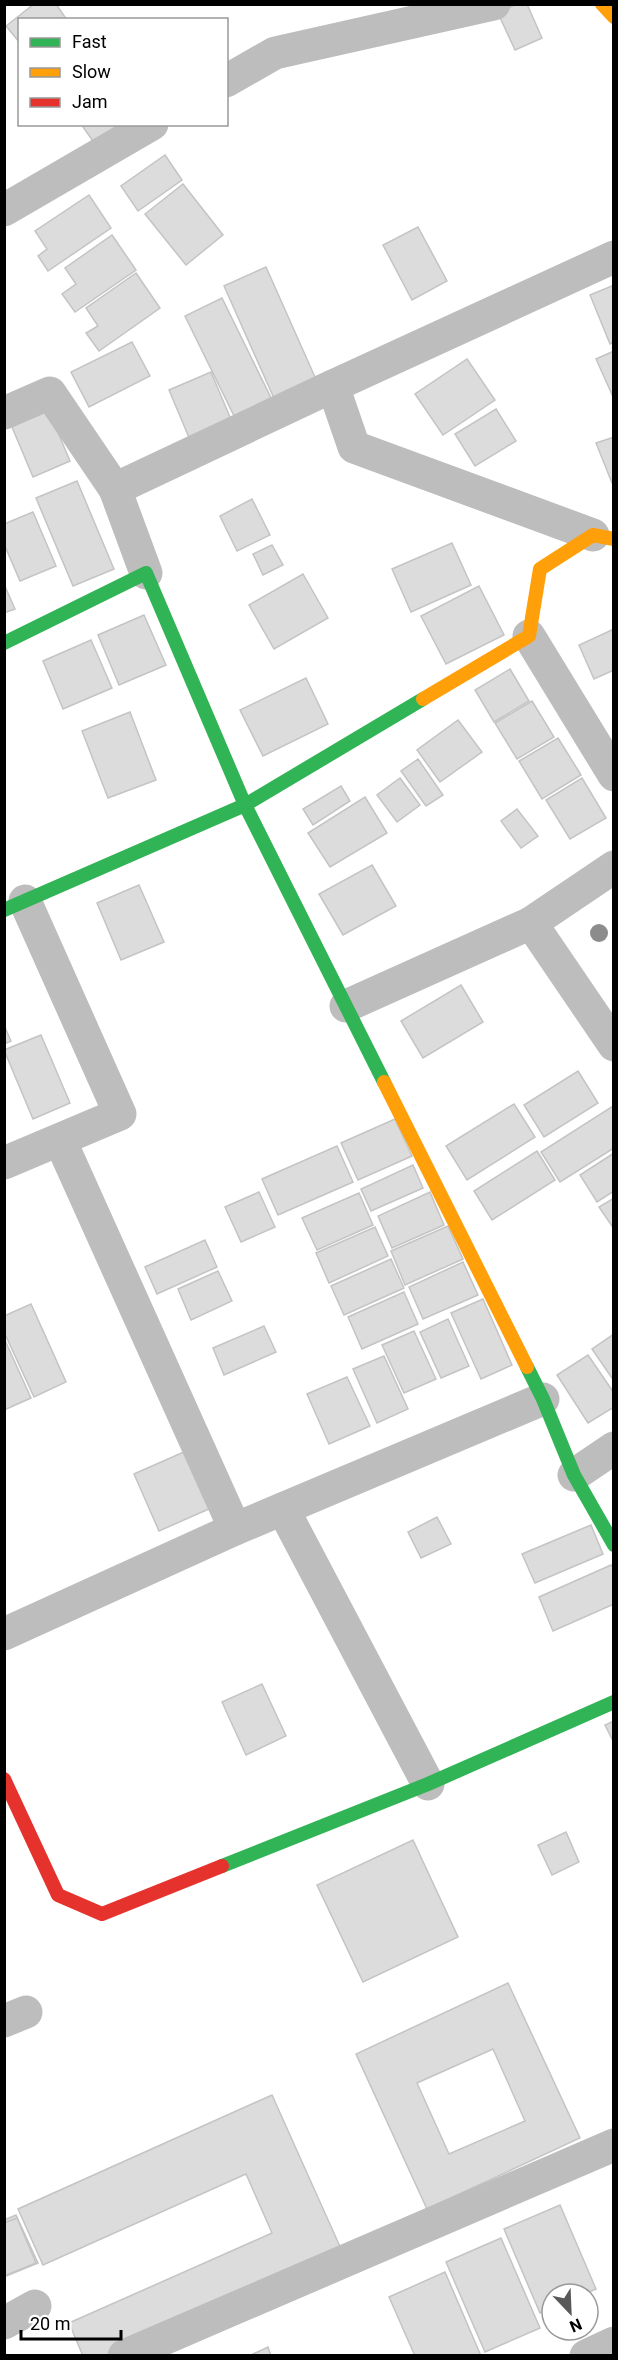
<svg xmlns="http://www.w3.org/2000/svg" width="618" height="2360" viewBox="0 0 618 2360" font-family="Roboto,sans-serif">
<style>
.building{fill:#dcdcdc;stroke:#c4c4c4;stroke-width:1.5;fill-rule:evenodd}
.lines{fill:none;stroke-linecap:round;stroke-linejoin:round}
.street{stroke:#bdbdbd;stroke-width:33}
.fast{stroke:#30b455;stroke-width:14}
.slow{stroke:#ff9f0a;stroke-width:14}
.jam{stroke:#e5322d;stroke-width:14}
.tree{fill:#8c8c8c}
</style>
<rect width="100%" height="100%" fill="#fff"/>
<g class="building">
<path d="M34 4H56L67 20H20V43L6 26Z"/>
<path d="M517 4H527L542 38 515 50 498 13Z"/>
<path d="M81 124H128L97 147Z"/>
<path d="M165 155 182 180 138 211 121 186Z"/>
<path d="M183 184 223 235 186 265 145 214Z"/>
<path d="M89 195 111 228 48 271 38 256 47 249 35 231Z"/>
<path d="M418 227 447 281 412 300 383 245Z"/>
<path d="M112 235 136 270 75 312 62 294 76 284 65 268Z"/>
<path d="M266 267 319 386 277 405 224 286Z"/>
<path d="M136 273 160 308 99 351 86 333 98 326 86 308Z"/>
<path d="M614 285V342L610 344 590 295Z"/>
<path d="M222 298 275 406 238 424 185 316Z"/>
<path d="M132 342 150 376 89 407 71 372Z"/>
<path d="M614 351V399L596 359Z"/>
<path d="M467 359 495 400 443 435 415 394Z"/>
<path d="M211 372 235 429 193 447 169 390Z"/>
<path d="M46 404 70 461 33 477 9 420Z"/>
<path d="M496 409 516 441 475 466 455 434Z"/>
<path d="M614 437V482L612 483 596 443Z"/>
<path d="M77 481 114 569 73 586 36 498Z"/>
<path d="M252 499 270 535 237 551 220 516Z"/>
<path d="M33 512 56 566 20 581 4 544V524Z"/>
<path d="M452 543 471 585 411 612 392 569Z"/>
<path d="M272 545 283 565 263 575 253 554Z"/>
<path d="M303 574 328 618 274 649 249 605Z"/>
<path d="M4 584 15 609 4 613Z"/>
<path d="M479 586 504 635 446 664 421 616Z"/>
<path d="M144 615 166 665 119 685 98 635Z"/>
<path d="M614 629V670L594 679 579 645Z"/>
<path d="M91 640 112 688 63 709 43 661Z"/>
<path d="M510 669 529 701 494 722 475 690Z"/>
<path d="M306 678 328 724 263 756 240 710Z"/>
<path d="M532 701 554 737 517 759 495 723Z"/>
<path d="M130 712 156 780 108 798 82 731Z"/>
<path d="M458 720 482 752 440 782 417 750Z"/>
<path d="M558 738 581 775 542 799 519 761Z"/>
<path d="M418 759 443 795 426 806 401 771Z"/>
<path d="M400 778 420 805 397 822 377 795Z"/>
<path d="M582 778 606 818 570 839 546 800Z"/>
<path d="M341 786 350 801 313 825 303 809Z"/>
<path d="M365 797 387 833 330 867 308 833Z"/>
<path d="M517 809 538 836 521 848 501 821Z"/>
<path d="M372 865 396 906 343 935 319 894Z"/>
<path d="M139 885 164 942 121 960 97 903Z"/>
<path d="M461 985 483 1022 423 1058 401 1021Z"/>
<path d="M4 1025 11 1041 4 1044Z"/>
<path d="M41 1035 70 1103 33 1119 4 1050Z"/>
<path d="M578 1071 598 1103 544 1137 524 1105Z"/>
<path d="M514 1104 535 1137 467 1180 446 1146Z"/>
<path d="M613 1106 614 1148 560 1182 541 1152Z"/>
<path d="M395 1119 412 1156 358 1180 341 1143Z"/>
<path d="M337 1146 353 1182 278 1215 262 1179Z"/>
<path d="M537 1151 555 1180 492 1220 474 1191Z"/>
<path d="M614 1153V1191L597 1202 580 1175Z"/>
<path d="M413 1165 423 1188 371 1211 361 1189Z"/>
<path d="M259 1192 275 1227 241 1242 225 1207Z"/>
<path d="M430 1192 444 1225 392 1248 378 1216Z"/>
<path d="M359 1193 373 1225 317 1250 302 1218Z"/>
<path d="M614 1198V1229L599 1207Z"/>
<path d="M448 1226 463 1259 405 1285 391 1251Z"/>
<path d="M375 1227 388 1256 329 1283 316 1253Z"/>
<path d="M205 1240 217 1267 157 1294 145 1267Z"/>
<path d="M391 1259 404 1288 344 1315 331 1286Z"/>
<path d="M463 1262 478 1295 423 1319 409 1287Z"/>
<path d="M218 1271 232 1301 191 1320 178 1289Z"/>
<path d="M404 1292 418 1324 362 1349 348 1317Z"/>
<path d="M483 1299 512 1365 481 1379 451 1313Z"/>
<path d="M31 1304 66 1382 34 1397 4 1332V1316Z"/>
<path d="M448 1319 469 1366 441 1378 420 1332Z"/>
<path d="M264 1326 276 1352 224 1375 213 1348Z"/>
<path d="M414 1331 436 1379 404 1393 382 1345Z"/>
<path d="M614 1334V1381L592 1349Z"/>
<path d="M4 1338 31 1398 4 1410Z"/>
<path d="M588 1355 614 1393V1407L588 1423 557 1375Z"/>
<path d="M384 1356 408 1409 377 1423 353 1369Z"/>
<path d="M347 1377 370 1426 329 1444 307 1394Z"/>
<path d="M186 1451 211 1508 159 1531 134 1474Z"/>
<path d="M437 1517 451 1544 421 1558 408 1532Z"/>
<path d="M591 1525 603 1554 535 1583 522 1554Z"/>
<path d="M611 1565 614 1569V1604L553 1631 539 1597Z"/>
<path d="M262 1684 286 1736 246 1755 222 1702Z"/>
<path d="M614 1721V1743L605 1725Z"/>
<path d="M566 1832 579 1862 552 1875 538 1845Z"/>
<path d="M413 1840 458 1937 363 1982 317 1885Z"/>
<path d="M508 1983 580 2138 427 2209 356 2054ZM493 2049 525 2121 449 2154 417 2083Z"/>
<path d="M272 2095 342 2251 106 2356H83L69 2323 272 2233 246 2174 43 2265 18 2209Z"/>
<path d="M560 2205 596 2289 584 2294H552V2308L540 2313 504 2229Z"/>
<path d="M16 2215 38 2263 4 2277V2220Z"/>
<path d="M17 2218 36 2263 4 2276V2223Z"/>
<path d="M501 2238 540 2328 485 2352 446 2262Z"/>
<path d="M445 2272 481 2356H415L389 2297Z"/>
<path d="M268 2347 271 2356H249Z"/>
</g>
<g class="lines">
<g class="street">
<path d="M226 81 275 53 494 4"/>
<path d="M4 210 152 124"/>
<path d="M4 413 50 393 115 489"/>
<path d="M593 535 354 447 333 386 614 257"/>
<path d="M146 573 115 489 333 386"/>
<path d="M529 636 614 775"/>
<path d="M531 923 614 1045"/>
<path d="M346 1006 531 923 614 867"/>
<path d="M60 1140 235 1529"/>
<path d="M4 1163 120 1114 25 901"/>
<path d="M574 1475 614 1448"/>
<path d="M283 1509 428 1784"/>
<path d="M4 1634 235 1529 543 1399"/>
<path d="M4 2021 26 2012"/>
<path d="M4 2323 35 2306"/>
<path d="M124 2356 614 2145"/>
<path d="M586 2356 614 2343"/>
</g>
<g class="fast">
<path d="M4 643 146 573 245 805 423 699"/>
<path d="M4 910 245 805 384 1082"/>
<path d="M527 1367 543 1399 574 1475 614 1545"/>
<path d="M222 1866 428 1784 614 1702"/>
</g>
<g class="slow">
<path d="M602 4 614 17"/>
<path d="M423 699 529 636 540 569 593 535 614 539"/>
<path d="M384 1082 527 1367"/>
</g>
<path class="jam" d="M4 1779 58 1895 102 1914 222 1866"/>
</g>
<circle class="tree" cx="599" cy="933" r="9"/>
<rect width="618" height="2360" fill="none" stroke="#000000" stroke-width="12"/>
<rect x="18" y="18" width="210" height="108" fill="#ffffff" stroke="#999999" stroke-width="1.5"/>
<rect x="30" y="38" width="30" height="9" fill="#30b455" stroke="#999999" stroke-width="1.5"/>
<text x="72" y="48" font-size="18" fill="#000000">Fast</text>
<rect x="30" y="68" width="30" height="9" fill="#ff9f0a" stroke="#999999" stroke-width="1.5"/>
<text x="72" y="78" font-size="18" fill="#000000">Slow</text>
<rect x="30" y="98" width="30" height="9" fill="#e5322d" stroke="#999999" stroke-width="1.5"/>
<text x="72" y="108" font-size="18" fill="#000000">Jam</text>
<g transform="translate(570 2312) rotate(157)"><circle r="28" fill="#ffffff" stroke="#999999" stroke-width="1.5"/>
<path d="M0-4.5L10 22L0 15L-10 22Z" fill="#595959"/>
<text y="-9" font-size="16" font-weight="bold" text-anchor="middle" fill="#000000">N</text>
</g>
<path d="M21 2330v9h100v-9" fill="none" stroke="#000000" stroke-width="3"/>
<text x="30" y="2330" font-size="18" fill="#000000" stroke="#ffffff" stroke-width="4.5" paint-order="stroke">20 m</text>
</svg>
